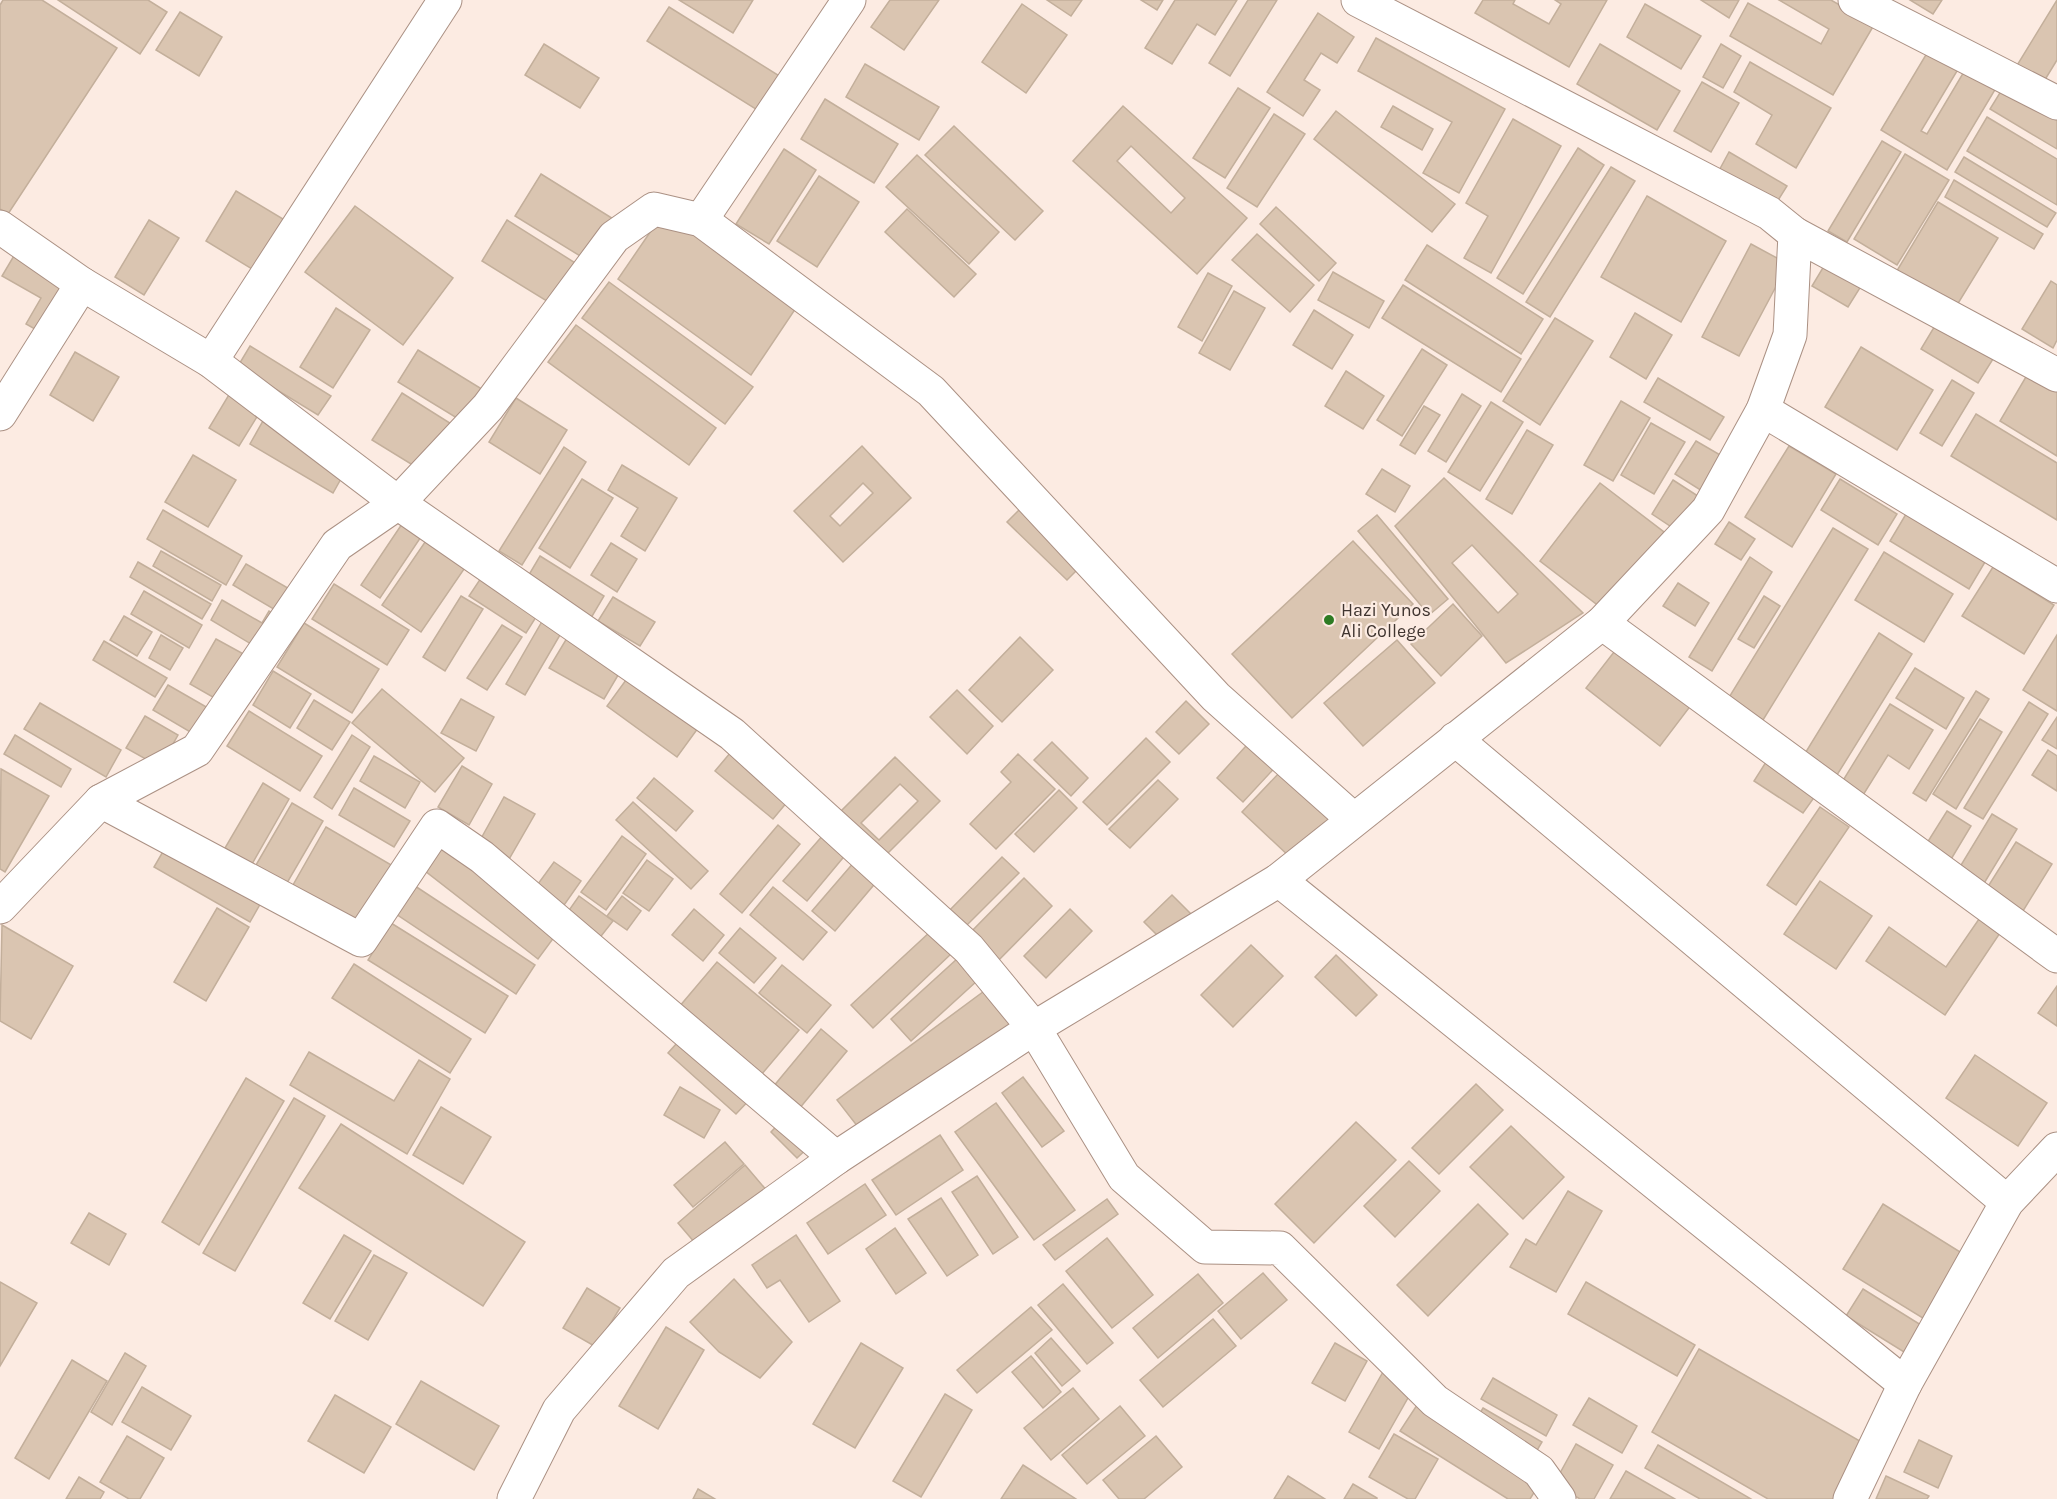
<svg xmlns="http://www.w3.org/2000/svg" width="2057" height="1499" viewBox="0 0 2057 1499" font-family="Karla,sans-serif">
<style>
.building{fill:#dac5b1;stroke:#c3af9b;stroke-width:1.5;fill-rule:evenodd}
.lines{fill:none;stroke-linecap:round;stroke-linejoin:round}
.street-casing{stroke:#ab9184;stroke-width:35}
.street{stroke:#fff;stroke-width:33}
.poi-dot{fill:#2d7b23;stroke:#fcebe2;stroke-width:2}
.labels{text-anchor:middle;stroke-width:4.5;stroke-linejoin:round;paint-order:stroke}
.poi-label{font-size:18px;fill:#403530;stroke:#fcebe2;text-anchor:start}
</style>
<rect width="100%" height="100%" fill="#fcebe2"/>
<g class="building">
<path d="M3 0H42L117 48 8 214 0 209V5Z"/>
<path d="M58 0H148L167 12 140 54Z"/>
<path d="M679 0H753L733 33Z"/>
<path d="M890 0H939L904 50 871 27Z"/>
<path d="M1047 0H1082L1071 16Z"/>
<path d="M1141 0H1163L1157 10Z"/>
<path d="M1175 0H1237L1215 35 1197 24 1172 64 1145 48Z"/>
<path d="M1248 0H1277L1230 76 1209 63Z"/>
<path d="M1483 0H1515L1513 4 1549 24 1561 4 1555 0H1607L1569 67 1475 13Z"/>
<path d="M1701 0H1739L1729 18Z"/>
<path d="M1779 0H1831L1874 25 1833 95 1730 36 1748 3 1821 44 1829 29Z"/>
<path d="M1910 0H1942L1933 14Z"/>
<path d="M2057 0V60L2043 83 2016 67Z"/>
<path d="M1022 4 1067 35 1026 93 982 62Z"/>
<path d="M1645 4 1701 36 1681 69 1627 37Z"/>
<path d="M669 7 789 82 767 116 647 41Z"/>
<path d="M180 12 222 37 199 76 156 50Z"/>
<path d="M1318 13 1354 37 1337 63 1321 53 1304 80 1320 90 1303 116 1267 92Z"/>
<path d="M1376 38 1505 109 1459 193 1423 173 1452 122 1358 71Z"/>
<path d="M544 44 599 78 580 108 525 75Z"/>
<path d="M1600 44 1680 91 1657 130 1577 84Z"/>
<path d="M1721 44 1741 56 1723 88 1703 77Z"/>
<path d="M1930 48 1960 66 1921 131 1927 134 1965 70 1996 88 1947 170 1881 130Z"/>
<path d="M1750 62 1831 108 1796 168 1756 144 1772 115 1734 92Z"/>
<path d="M865 64 939 107 919 140 846 97Z"/>
<path d="M1702 82 1739 103 1711 152 1674 131Z"/>
<path d="M2006 83 2057 113V149L1990 109Z"/>
<path d="M1238 88 1270 108 1225 178 1193 158Z"/>
<path d="M825 99 898 144 874 183 801 139Z"/>
<path d="M1123 106 1247 218 1197 274 1073 161ZM1131 146 1185 198 1171 213 1117 161Z"/>
<path d="M1393 106 1433 129 1422 150 1381 127Z"/>
<path d="M1336 111 1455 204 1432 232 1314 139Z"/>
<path d="M1274 114 1305 134 1257 207 1227 188Z"/>
<path d="M1987 117 2057 159V205L1967 151Z"/>
<path d="M1513 119 1561 146 1491 273 1464 258 1488 216 1466 203Z"/>
<path d="M954 126 1043 211 1015 240 925 155Z"/>
<path d="M1882 141 1901 152 1847 242 1828 231Z"/>
<path d="M1578 148 1604 165 1523 294 1497 278Z"/>
<path d="M784 149 816 170 769 244 736 224Z"/>
<path d="M1729 152 1787 186 1772 210 1715 178Z"/>
<path d="M1905 154 1949 180 1897 265 1854 239Z"/>
<path d="M917 155 999 232 969 264 886 187Z"/>
<path d="M1964 157 2056 213 2047 227 1955 172Z"/>
<path d="M1611 167 1635 181 1550 317 1526 302Z"/>
<path d="M541 174 615 220 590 262 515 216Z"/>
<path d="M819 176 859 202 817 267 777 241Z"/>
<path d="M1954 180 2043 234 2034 249 1945 197Z"/>
<path d="M236 191 293 225 262 275 206 241Z"/>
<path d="M1647 196 1726 241 1681 322 1601 277Z"/>
<path d="M1938 202 1998 238 1954 310 1895 274Z"/>
<path d="M355 206 453 278 403 345 305 272Z"/>
<path d="M1276 207 1336 263 1319 281 1260 224Z"/>
<path d="M907 209 976 274 954 297 885 232Z"/>
<path d="M149 220 179 238 144 295 115 277Z"/>
<path d="M507 220 588 271 563 311 482 261Z"/>
<path d="M679 220 800 302 751 375 618 279 653 228Z"/>
<path d="M1257 234 1314 285 1290 312 1232 260Z"/>
<path d="M1751 244 1788 264 1739 356 1702 337Z"/>
<path d="M1427 245 1543 319 1521 354 1405 280Z"/>
<path d="M15 254 84 294 56 341 26 324 41 298 2 276Z"/>
<path d="M1827 261 1863 283 1848 307 1812 286Z"/>
<path d="M1333 272 1384 301 1369 328 1318 300Z"/>
<path d="M1208 273 1232 286 1202 341 1178 327Z"/>
<path d="M2051 281 2057 285V340L2053 348 2022 329Z"/>
<path d="M609 282 753 387 725 424 582 318Z"/>
<path d="M1403 285 1521 359 1501 392 1382 318Z"/>
<path d="M1234 291 1265 308 1230 370 1199 353Z"/>
<path d="M336 308 370 330 333 388 300 367Z"/>
<path d="M1314 310 1353 335 1332 369 1293 345Z"/>
<path d="M1635 313 1672 335 1646 379 1610 357Z"/>
<path d="M1555 318 1593 341 1540 425 1503 401Z"/>
<path d="M1936 324 1993 359 1978 383 1921 349Z"/>
<path d="M576 325 716 428 689 465 548 362Z"/>
<path d="M250 346 331 396 318 415 238 366Z"/>
<path d="M1861 347 1933 390 1897 450 1825 407Z"/>
<path d="M1422 349 1447 365 1402 436 1377 420Z"/>
<path d="M418 350 485 391 465 423 398 382Z"/>
<path d="M75 352 119 377 93 421 50 395Z"/>
<path d="M2030 370 2057 386V456L2000 421Z"/>
<path d="M1346 371 1384 396 1363 429 1325 406Z"/>
<path d="M1658 378 1724 417 1710 440 1644 402Z"/>
<path d="M1952 380 1974 393 1942 446 1920 433Z"/>
<path d="M233 388 263 407 239 446 209 428Z"/>
<path d="M402 393 453 425 424 472 372 440Z"/>
<path d="M1462 394 1481 406 1446 462 1428 451Z"/>
<path d="M516 398 567 430 540 474 489 442Z"/>
<path d="M1621 401 1650 418 1613 481 1584 465Z"/>
<path d="M1491 402 1523 422 1480 491 1448 472Z"/>
<path d="M1424 406 1440 415 1415 454 1400 445Z"/>
<path d="M268 412 351 461 333 493 250 444Z"/>
<path d="M1976 414 2057 463V520L1951 456Z"/>
<path d="M1651 423 1685 442 1654 494 1621 475Z"/>
<path d="M1527 430 1553 445 1512 514 1486 499Z"/>
<path d="M1696 441 1722 456 1702 491 1675 474Z"/>
<path d="M862 446 911 498 843 562 794 511ZM863 483 873 493 840 526 830 516Z"/>
<path d="M1789 446 1836 474 1792 547 1745 517Z"/>
<path d="M564 447 586 462 522 565 499 551Z"/>
<path d="M193 455 236 480 208 527 165 502Z"/>
<path d="M622 465 677 498 645 551 621 536 638 508 608 490Z"/>
<path d="M1382 469 1410 486 1395 512 1366 494Z"/>
<path d="M1444 478 1583 613 1506 663 1395 526ZM1472 545 1518 594 1498 613 1452 563Z"/>
<path d="M582 479 613 498 570 568 539 548Z"/>
<path d="M1840 479 1897 514 1878 545 1821 510Z"/>
<path d="M1673 480 1701 498 1679 532 1652 514Z"/>
<path d="M1600 483 1664 532 1604 610 1540 561Z"/>
<path d="M1032 497 1092 555 1067 580 1007 522Z"/>
<path d="M412 509 431 522 380 598 361 585Z"/>
<path d="M1909 509 1988 557 1969 589 1890 541Z"/>
<path d="M163 510 242 556 226 585 147 539Z"/>
<path d="M1377 515 1448 599 1429 615 1358 531Z"/>
<path d="M1729 522 1755 539 1741 560 1715 544Z"/>
<path d="M436 526 475 553 421 632 382 605Z"/>
<path d="M1833 528 1868 549 1763 720 1728 699Z"/>
<path d="M1353 541 1413 604 1292 718 1232 654Z"/>
<path d="M611 543 637 559 617 592 591 575Z"/>
<path d="M161 551 221 585 212 601 153 566Z"/>
<path d="M1884 552 1953 594 1924 642 1855 600Z"/>
<path d="M540 556 604 596 591 618 527 578Z"/>
<path d="M1750 557 1772 572 1712 671 1689 657Z"/>
<path d="M138 562 211 604 202 619 130 577Z"/>
<path d="M246 564 307 599 294 621 233 585Z"/>
<path d="M1993 567 2054 605 2024 654 1962 616Z"/>
<path d="M487 569 543 606 526 633 469 596Z"/>
<path d="M1678 583 1709 603 1695 626 1663 606Z"/>
<path d="M334 584 409 630 387 665 312 619Z"/>
<path d="M144 591 202 625 189 648 131 614Z"/>
<path d="M461 596 483 609 445 671 423 657Z"/>
<path d="M1764 596 1780 606 1754 648 1738 639Z"/>
<path d="M613 597 655 622 640 646 598 621Z"/>
<path d="M222 600 262 623 269 611 290 624 271 656 211 620Z"/>
<path d="M1453 604 1482 636 1441 676 1411 644Z"/>
<path d="M548 611 567 623 525 695 506 684Z"/>
<path d="M124 616 152 632 137 656 110 640Z"/>
<path d="M304 623 379 669 352 713 277 667Z"/>
<path d="M502 625 522 637 487 690 467 678Z"/>
<path d="M573 628 627 660 604 699 549 668Z"/>
<path d="M1879 633 1912 654 1837 775 1804 755Z"/>
<path d="M161 635 183 648 170 670 149 658Z"/>
<path d="M2057 635V711L2023 690Z"/>
<path d="M1020 637 1053 670 1002 722 969 690Z"/>
<path d="M216 639 258 662 232 708 190 684Z"/>
<path d="M1397 640 1435 683 1363 746 1324 703Z"/>
<path d="M104 641 167 678 155 697 93 660Z"/>
<path d="M1621 643 1695 700 1660 746 1586 688Z"/>
<path d="M1915 668 1964 698 1946 729 1896 698Z"/>
<path d="M634 669 704 720 677 757 607 706Z"/>
<path d="M273 671 311 694 290 728 253 705Z"/>
<path d="M168 685 229 720 214 746 153 710Z"/>
<path d="M382 689 464 758 435 792 352 723Z"/>
<path d="M957 690 993 726 967 754 930 717Z"/>
<path d="M1976 691 1989 699 1926 801 1913 793Z"/>
<path d="M461 699 494 717 476 751 441 733Z"/>
<path d="M314 700 350 722 332 750 297 728Z"/>
<path d="M1186 701 1209 724 1179 754 1156 732Z"/>
<path d="M2029 702 2048 714 1983 819 1964 808Z"/>
<path d="M40 703 121 750 106 777 24 729Z"/>
<path d="M1890 704 1933 730 1909 769 1888 755 1860 800 1839 787Z"/>
<path d="M249 711 322 756 300 791 227 746Z"/>
<path d="M145 716 178 735 160 767 126 748Z"/>
<path d="M2057 717V749L2042 740Z"/>
<path d="M1980 719 2002 732 1956 809 1933 794Z"/>
<path d="M15 735 71 769 61 787 4 754Z"/>
<path d="M352 735 370 747 332 809 314 797Z"/>
<path d="M1255 736 1282 760 1243 802 1217 778Z"/>
<path d="M1146 738 1170 762 1107 825 1083 802Z"/>
<path d="M1052 742 1088 778 1071 796 1034 760Z"/>
<path d="M736 746 793 795 773 819 715 771Z"/>
<path d="M2048 750 2057 756V791L2032 775Z"/>
<path d="M1773 751 1823 785 1803 813 1754 781Z"/>
<path d="M1018 754 1055 789 996 849 970 824 1011 782 1001 772Z"/>
<path d="M374 756 420 782 405 808 360 781Z"/>
<path d="M895 757 940 801 881 860 836 816ZM900 784 918 801 879 840 861 823Z"/>
<path d="M462 766 492 784 469 825 438 807Z"/>
<path d="M1 769 49 796 5 872 0 869Z"/>
<path d="M1280 772 1330 818 1292 859 1242 812Z"/>
<path d="M654 778 693 811 676 831 637 798Z"/>
<path d="M1158 780 1178 799 1130 848 1109 829Z"/>
<path d="M263 783 289 799 252 864 225 848Z"/>
<path d="M354 788 410 821 394 847 339 815Z"/>
<path d="M1059 790 1077 808 1034 852 1015 834Z"/>
<path d="M504 797 535 814 508 861 478 844Z"/>
<path d="M633 802 708 871 691 889 616 820Z"/>
<path d="M292 803 323 821 287 883 256 865Z"/>
<path d="M1820 807 1849 827 1796 905 1767 885Z"/>
<path d="M1947 811 1971 826 1947 866 1922 851Z"/>
<path d="M1992 814 2017 829 1980 890 1955 875Z"/>
<path d="M778 825 800 844 742 913 720 894Z"/>
<path d="M326 827 393 866 356 931 289 892Z"/>
<path d="M824 834 847 853 807 901 783 881Z"/>
<path d="M172 836 267 892 250 922 154 867Z"/>
<path d="M622 836 646 854 606 910 581 892Z"/>
<path d="M440 841 558 932 538 959 420 867Z"/>
<path d="M2016 842 2052 864 2018 919 1982 896Z"/>
<path d="M1002 857 1019 873 958 934 942 918Z"/>
<path d="M647 860 673 879 649 911 623 893Z"/>
<path d="M855 861 878 880 835 931 812 911Z"/>
<path d="M554 862 581 881 562 908 535 888Z"/>
<path d="M1024 878 1052 906 993 966 965 938Z"/>
<path d="M1820 881 1872 916 1836 969 1784 934Z"/>
<path d="M412 884 535 965 516 994 393 912Z"/>
<path d="M773 887 827 932 803 960 750 915Z"/>
<path d="M1172 895 1194 917 1166 944 1144 922Z"/>
<path d="M579 896 613 921 598 940 565 916Z"/>
<path d="M622 896 641 911 627 930 607 916Z"/>
<path d="M217 908 249 927 206 1001 174 982Z"/>
<path d="M694 909 724 935 703 961 672 935Z"/>
<path d="M1070 909 1092 931 1046 978 1024 956Z"/>
<path d="M1979 919 2000 933 1945 1015 1866 961 1889 927 1946 967Z"/>
<path d="M391 923 508 996 485 1033 368 960Z"/>
<path d="M2 925 73 966 31 1039 0 1021Z"/>
<path d="M740 928 776 958 754 983 719 953Z"/>
<path d="M931 931 952 953 873 1028 851 1005Z"/>
<path d="M1251 945 1283 976 1233 1027 1201 995Z"/>
<path d="M1336 955 1377 995 1356 1016 1315 977Z"/>
<path d="M958 958 978 980 911 1041 891 1019Z"/>
<path d="M717 962 799 1030 761 1075 679 1007Z"/>
<path d="M354 964 471 1039 450 1073 332 998Z"/>
<path d="M782 965 831 1005 807 1033 759 993Z"/>
<path d="M991 986 1018 1022 865 1136 837 1100Z"/>
<path d="M2057 986V1026L2038 1013Z"/>
<path d="M821 1029 847 1051 799 1109 773 1087Z"/>
<path d="M686 1033 755 1094 736 1114 668 1053Z"/>
<path d="M309 1052 394 1101 419 1060 450 1079 407 1154 290 1085Z"/>
<path d="M1975 1055 2047 1103 2018 1146 1946 1098Z"/>
<path d="M1023 1077 1064 1131 1042 1147 1002 1093Z"/>
<path d="M246 1078 284 1101 199 1245 162 1222Z"/>
<path d="M1476 1084 1503 1110 1439 1174 1412 1148Z"/>
<path d="M680 1087 720 1110 704 1138 664 1115Z"/>
<path d="M294 1098 325 1116 235 1271 203 1253Z"/>
<path d="M996 1103 1075 1210 1034 1240 955 1132Z"/>
<path d="M441 1107 491 1137 463 1184 413 1155Z"/>
<path d="M786 1116 813 1143 797 1158 771 1132Z"/>
<path d="M1356 1122 1396 1160 1314 1243 1275 1204Z"/>
<path d="M341 1124 525 1242 483 1306 299 1188Z"/>
<path d="M1511 1126 1564 1177 1523 1219 1470 1167Z"/>
<path d="M940 1135 963 1170 896 1215 872 1180Z"/>
<path d="M725 1142 744 1164 693 1207 674 1185Z"/>
<path d="M1409 1161 1440 1191 1395 1237 1364 1206Z"/>
<path d="M745 1165 768 1192 701 1250 678 1223Z"/>
<path d="M977 1176 1018 1237 993 1254 952 1192Z"/>
<path d="M865 1184 886 1215 828 1254 807 1223Z"/>
<path d="M1568 1191 1602 1211 1556 1292 1510 1267 1526 1239 1536 1245Z"/>
<path d="M941 1198 978 1255 947 1276 908 1219Z"/>
<path d="M1107 1199 1118 1214 1055 1260 1043 1245Z"/>
<path d="M1478 1204 1508 1234 1428 1316 1397 1285Z"/>
<path d="M1883 1204 1965 1255 1926 1320 1843 1269Z"/>
<path d="M89 1213 126 1234 109 1265 71 1243Z"/>
<path d="M895 1228 926 1273 896 1294 866 1249Z"/>
<path d="M344 1235 371 1251 330 1319 303 1303Z"/>
<path d="M796 1235 840 1301 809 1322 780 1280 767 1288 752 1265Z"/>
<path d="M1107 1238 1153 1295 1112 1328 1066 1271Z"/>
<path d="M374 1255 407 1273 368 1340 335 1321Z"/>
<path d="M1263 1273 1287 1300 1241 1339 1218 1311Z"/>
<path d="M1198 1274 1223 1303 1158 1358 1133 1328Z"/>
<path d="M734 1279 792 1342 760 1378 719 1352 690 1322Z"/>
<path d="M0 1282 37 1303 0 1366Z"/>
<path d="M1586 1282 1695 1345 1677 1376 1568 1314Z"/>
<path d="M1063 1284 1113 1343 1087 1364 1038 1305Z"/>
<path d="M587 1288 620 1308 596 1347 563 1328Z"/>
<path d="M1863 1289 1921 1325 1904 1352 1846 1316Z"/>
<path d="M1031 1307 1052 1330 977 1393 957 1370Z"/>
<path d="M1213 1319 1236 1346 1163 1407 1140 1380Z"/>
<path d="M666 1327 704 1350 658 1429 619 1406Z"/>
<path d="M1051 1338 1080 1371 1062 1386 1035 1353Z"/>
<path d="M861 1343 903 1368 855 1448 813 1424Z"/>
<path d="M1335 1343 1367 1361 1345 1401 1312 1383Z"/>
<path d="M1699 1349 1872 1448 1843 1499H1768L1652 1432Z"/>
<path d="M125 1353 146 1366 112 1425 91 1412Z"/>
<path d="M1031 1356 1061 1392 1043 1408 1012 1372Z"/>
<path d="M72 1360 107 1381 49 1479 15 1458Z"/>
<path d="M1383 1372 1413 1389 1379 1449 1349 1432Z"/>
<path d="M1493 1378 1557 1415 1546 1436 1481 1399Z"/>
<path d="M421 1381 499 1426 474 1470 396 1424Z"/>
<path d="M142 1387 191 1416 171 1450 122 1422Z"/>
<path d="M1073 1388 1099 1419 1051 1460 1024 1428Z"/>
<path d="M945 1394 972 1410 921 1497 893 1481Z"/>
<path d="M335 1395 391 1427 364 1473 308 1441Z"/>
<path d="M1589 1398 1637 1426 1622 1453 1573 1425Z"/>
<path d="M1417 1405 1540 1483 1530 1499H1508L1400 1431Z"/>
<path d="M1120 1406 1145 1436 1087 1484 1062 1455Z"/>
<path d="M1483 1408 1542 1442 1533 1457 1474 1423Z"/>
<path d="M1394 1434 1438 1459 1415 1499H1408L1369 1477Z"/>
<path d="M127 1436 164 1458 140 1499H129L100 1482Z"/>
<path d="M1156 1436 1182 1467 1144 1499H1119L1103 1480Z"/>
<path d="M1919 1440 1952 1456 1938 1488 1904 1472Z"/>
<path d="M1576 1444 1613 1465 1594 1499H1580L1554 1484Z"/>
<path d="M1658 1445 1751 1499H1700L1645 1468Z"/>
<path d="M1023 1465 1076 1499H1001Z"/>
<path d="M1626 1471 1675 1499H1610Z"/>
<path d="M1288 1476 1325 1499H1274Z"/>
<path d="M1886 1476 1929 1496 1927 1499H1876Z"/>
<path d="M79 1477 104 1492 100 1499H66Z"/>
<path d="M1353 1484 1377 1498V1499H1344Z"/>
<path d="M698 1489 715 1499H693Z"/>
</g>
<g class="lines">
<g class="street-casing">
<g id="street">
<path d="M1855 0 2057 103"/>
<path d="M701 220 849 0"/>
<path d="M0 227 82 284 211 361 398 503 732 734 969 949 1034 1028 1124 1177 1205 1247 1280 1248 1435 1401 1539 1471 1559 1499"/>
<path d="M1795 234 2057 375"/>
<path d="M211 361 445 0"/>
<path d="M1763 410 2057 586"/>
<path d="M0 414 82 284"/>
<path d="M1602 623 2057 956"/>
<path d="M1455 739 2007 1202"/>
<path d="M101 801 361 940 437 826 482 857 836 1158"/>
<path d="M1279 880 1905 1384"/>
<path d="M0 907 101 801 197 750 337 545 398 503 488 407 614 237 654 209 701 220 931 391 1216 697 1353 819"/>
<path d="M514 1499 559 1410 676 1273 836 1158 1034 1028 1279 880 1602 623 1708 510 1763 410 1790 335 1795 234 1769 213 1358 0"/>
<path d="M1850 1499 1905 1384 2007 1202 2057 1149"/>
</g>
</g>
<use href="#street" class="street"/>
</g>
<circle class="poi-dot" cx="1329" cy="620" r="6"/>
<g class="labels">
<g class="poi-label">
<text x="1341" y="616">Hazi Yunos<tspan x="1341" dy="21">Ali College</tspan></text>
</g>
</g>
</svg>
